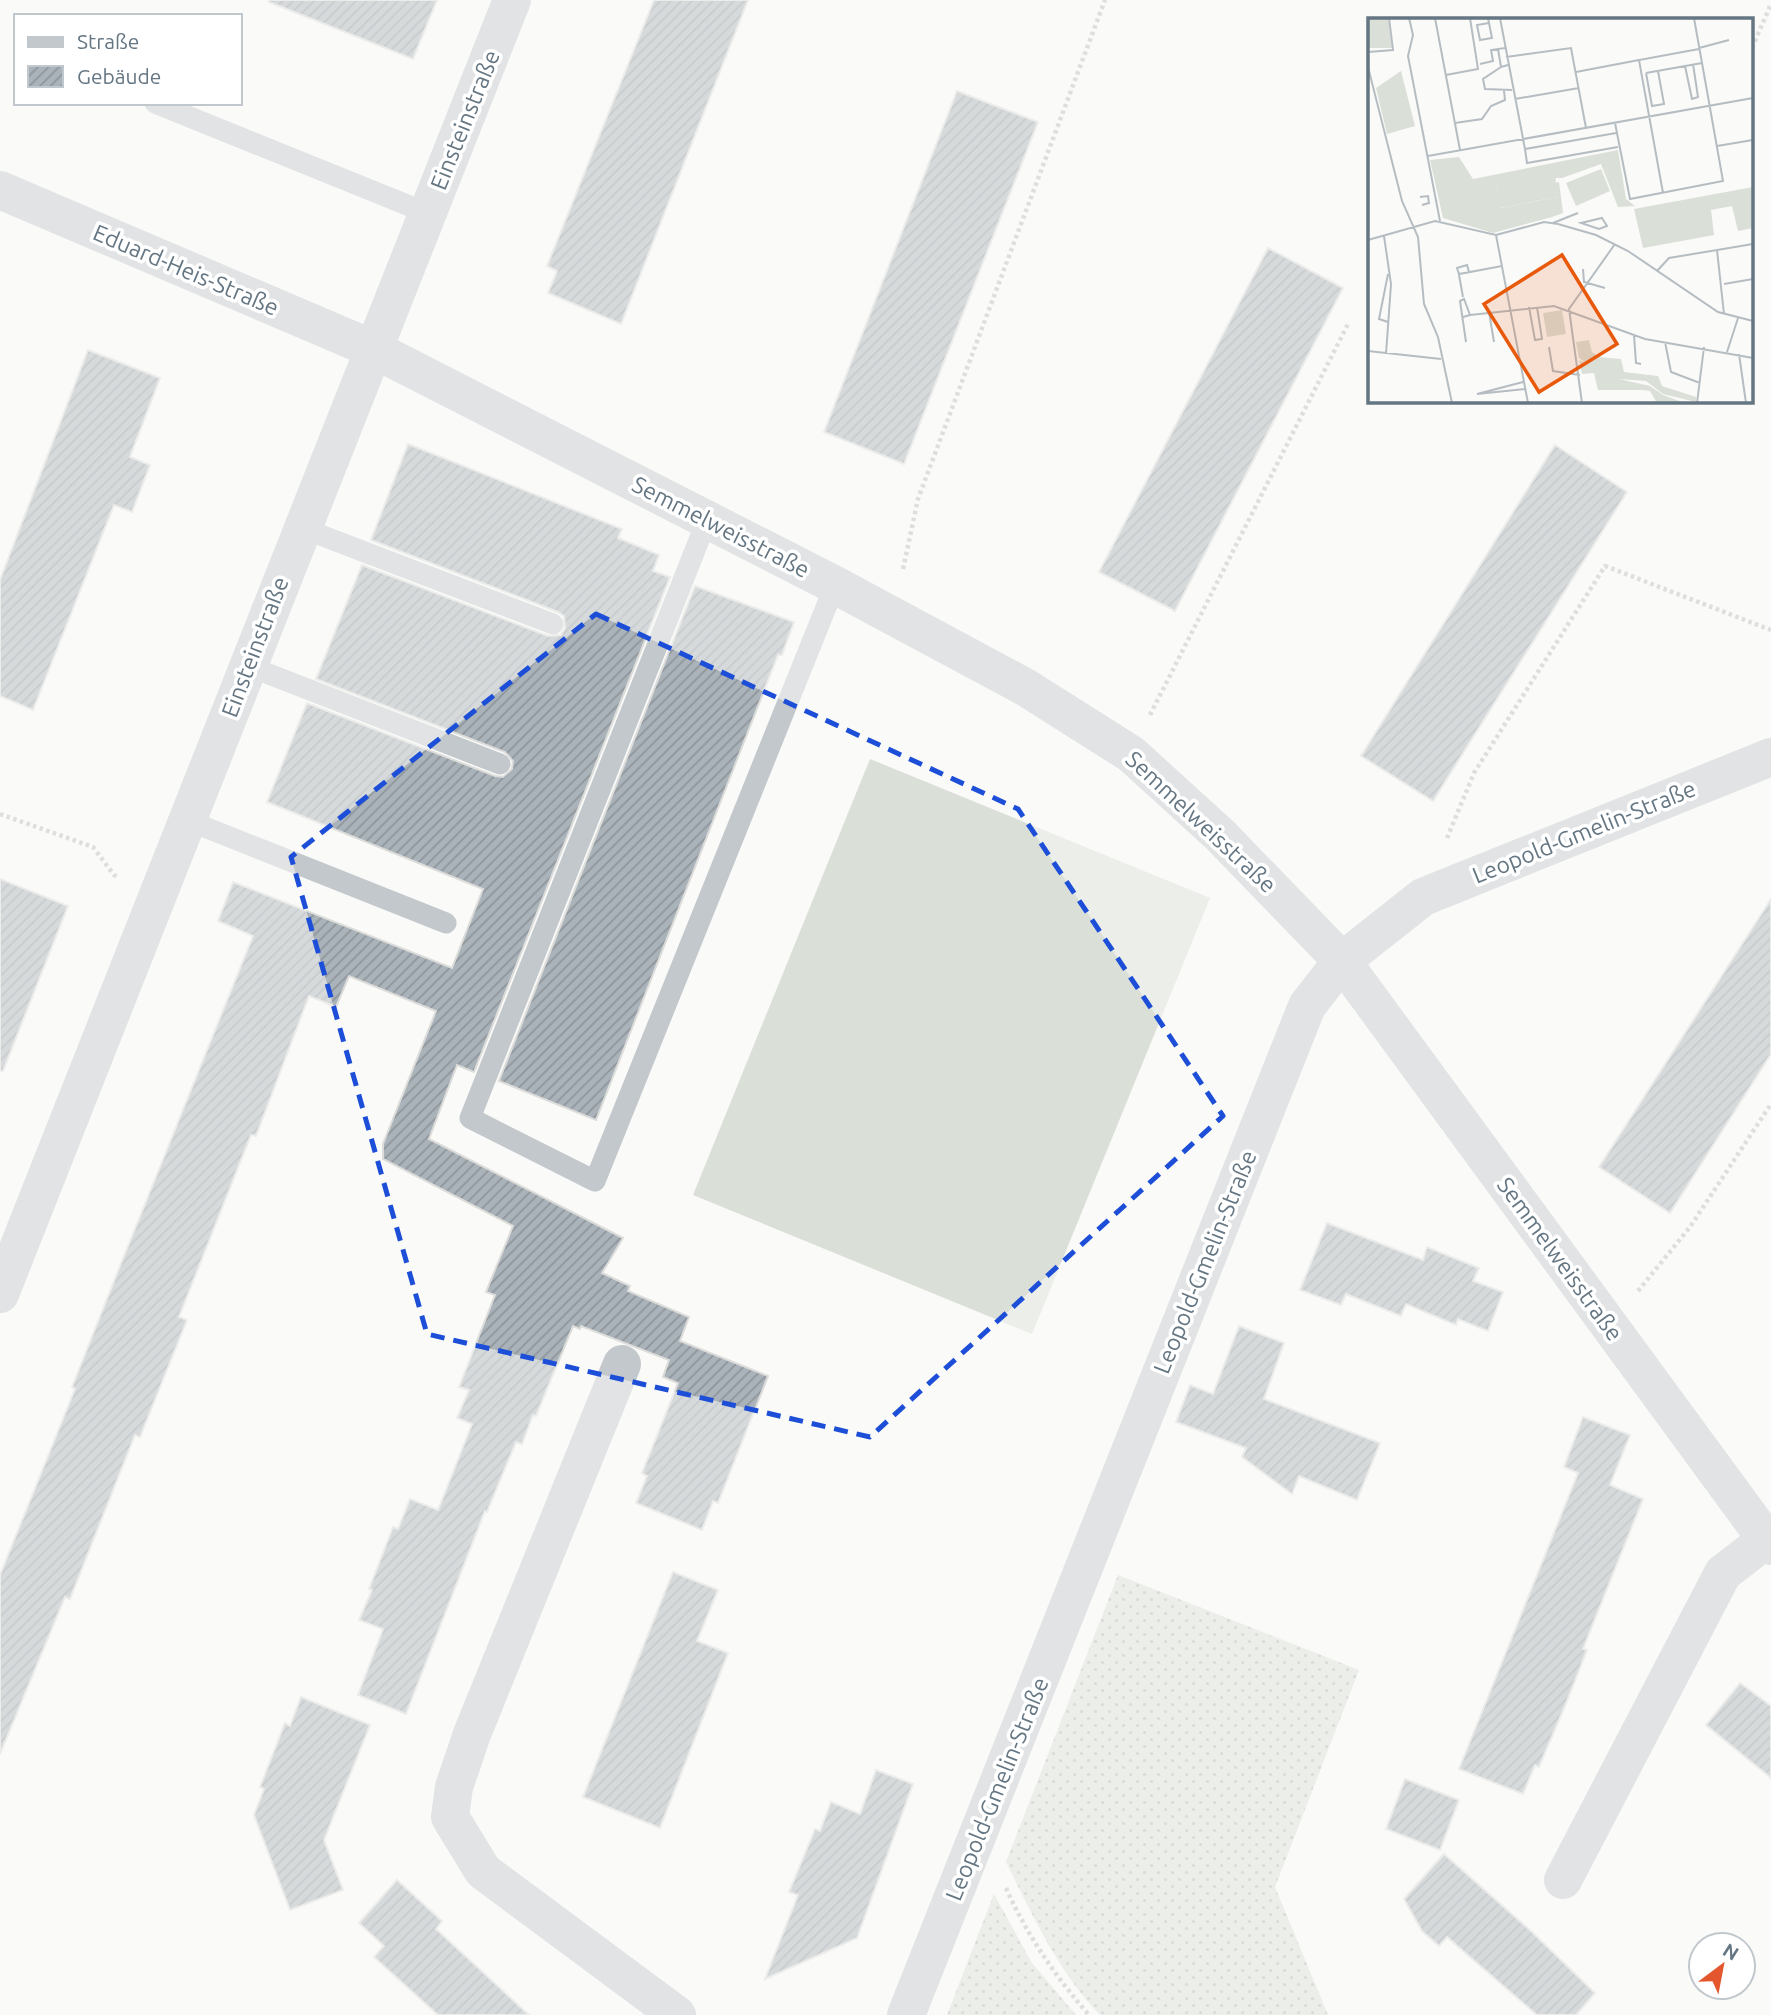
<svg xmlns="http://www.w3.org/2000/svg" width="1771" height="2015" viewBox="0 0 1771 2015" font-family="Ubuntu,sans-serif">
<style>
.grass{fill:url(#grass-dots)}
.pitch{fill:#dadfd7}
.building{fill:url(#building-hatch);stroke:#dcdcda;stroke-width:2}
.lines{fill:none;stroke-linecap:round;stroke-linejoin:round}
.path{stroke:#bbbfc2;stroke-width:4.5;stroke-dasharray:3.5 3.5;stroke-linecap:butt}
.lane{stroke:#c3c8cc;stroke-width:21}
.street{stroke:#c3c8cc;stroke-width:38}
.marked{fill:none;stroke:#1d4ed8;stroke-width:5;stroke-dasharray:14 9;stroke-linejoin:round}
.labels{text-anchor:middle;stroke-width:7;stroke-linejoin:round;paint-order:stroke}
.street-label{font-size:23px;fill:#657683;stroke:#fff}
.inset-road{fill:none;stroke:#b5bdc2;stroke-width:2}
.view{fill:#e8590c;fill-opacity:0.15;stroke:#e8590c;stroke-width:3.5}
.inset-edge{fill:none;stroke:#657683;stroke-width:3.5}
</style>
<defs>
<pattern id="grass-dots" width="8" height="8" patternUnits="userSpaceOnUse" patternTransform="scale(1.75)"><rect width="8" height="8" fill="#dadfd7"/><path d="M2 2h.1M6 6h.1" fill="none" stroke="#b4b9b4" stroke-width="1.8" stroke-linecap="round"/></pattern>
<pattern id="building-hatch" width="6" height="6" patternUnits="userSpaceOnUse" patternTransform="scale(1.75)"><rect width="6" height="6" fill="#aab3b9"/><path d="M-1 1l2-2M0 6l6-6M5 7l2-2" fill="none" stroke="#8e969c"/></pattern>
</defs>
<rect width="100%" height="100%" fill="#fafaf8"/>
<g class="grass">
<path d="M1118 1575 1359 1670 1275 1887 1328 2015H1100C1058 1971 1033 1916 1006 1862Z"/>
<path d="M994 1894 1032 1963 1076 2015H947Z"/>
</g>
<path class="pitch" d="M870 759 1210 898 1032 1334 693 1195Z"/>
<g class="building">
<path d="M269 0H437L413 59 269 2Z"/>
<path d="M654 0H748L621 324 548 293 557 271 547 266Z"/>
<path d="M957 91 1038 122 904 464 824 432Z"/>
<path d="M1268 248 1343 288 1175 611 1099 572Z"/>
<path d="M88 350 160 378 130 457 150 465 132 512 114 505 33 710 0 696V580Z"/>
<path d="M408 444 622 529 618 538 659 555 653 571 670 577 474 1072 457 1065 429 1139 623 1238 602 1273 630 1286 628 1291 689 1317 680 1341 768 1376 718 1503 713 1501 702 1530 636 1503 647 1476 642 1473 678 1383 663 1377 669 1360 581 1326 580 1329 573 1326 536 1416 533 1415 522 1444 516 1442 487 1512 485 1511 406 1714 358 1695 383 1629 359 1620 372 1590 369 1589 393 1527 398 1529 410 1499 438 1510 472 1424 457 1418 469 1390 459 1387 495 1295 486 1292 513 1226 383 1159V1144L436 1011 349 976 336 1007 309 996 256 1136 251 1135 179 1317 187 1320 140 1437 135 1435 70 1599 65 1597 0 1754V1575L75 1389 72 1387 120 1266 253 936 218 921 233 882 452 968 483 889 267 802 307 703 495 776 503 777 512 769 513 761 505 752 316 679 362 565 548 636 561 635 565 628 564 616 558 612 371 540Z"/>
<path d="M1555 445 1627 492 1433 801 1361 756Z"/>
<path d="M695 586 794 622 782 655H778L596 1120 499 1081Z"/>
<path d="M0 879 68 906 3 1071H0Z"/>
<path d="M1771 899V1054L1670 1213 1599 1167Z"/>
<path d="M1327 1223 1423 1260 1427 1247 1479 1268 1473 1281 1503 1292 1488 1331 1458 1319 1456 1325 1406 1304 1401 1316 1346 1294 1341 1305 1300 1290Z"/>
<path d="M1239 1326 1284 1343 1264 1399 1380 1443 1357 1500 1299 1476 1292 1494 1242 1457 1246 1448 1176 1422 1190 1385 1213 1394Z"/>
<path d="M1583 1417 1630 1435 1610 1485 1643 1499 1583 1649 1587 1650 1565 1706 1539 1767 1535 1765 1523 1794 1459 1769 1578 1473 1564 1467Z"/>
<path d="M673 1572 718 1590 697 1641 728 1653 660 1828 583 1797Z"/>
<path d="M1740 1683 1771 1706V1778L1706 1725Z"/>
<path d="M301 1697 370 1725 324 1840 343 1890 290 1910 254 1815 264 1789 260 1787 285 1723 290 1726Z"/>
<path d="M876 1770 913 1784 857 1938 765 1979 798 1895 789 1892 815 1829 820 1831 831 1802 860 1814Z"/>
<path d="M1405 1779 1459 1800 1440 1850 1386 1829Z"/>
<path d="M1444 1854 1532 1932 1595 1993 1576 2015H1537L1447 1937 1439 1946 1422 1931 1404 1899Z"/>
<path d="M397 1880 442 1921 436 1929 529 2015H438L374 1957 384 1946 359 1923Z"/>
</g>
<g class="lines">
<g class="path">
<path d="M1752 48 1771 4"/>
<path d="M903 569 918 499 1105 0"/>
<path d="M1150 715 1349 322"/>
<path d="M0 814 93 847 114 875 118 877"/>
<path d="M1447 838 1474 773 1605 566 1771 630"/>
<path d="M1638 1291 1690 1227 1771 1104"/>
<path d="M1006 1888C1027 1935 1055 1976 1089 2015"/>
</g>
<g class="lane">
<path d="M155 103 427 213"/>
<path d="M707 520 470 1118 595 1181 835 585"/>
<path d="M302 528 553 624"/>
<path d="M248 666 500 764"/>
<path d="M187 820 446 923"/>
</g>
<g class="street">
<path d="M0 190 373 349 835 585 1025 687 1131 754 1220 835 1342 961 1771 1546"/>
<path d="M0 1294 512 0"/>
<path d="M622 1364 472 1734 454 1787 450 1817 483 1871 677 2015"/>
<path d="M1563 1880 1723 1573 1766 1540"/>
<path d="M906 2015 1307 1006 1342 961 1423 897 1771 757"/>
</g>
</g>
<path d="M0 0H1771V2015H0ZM596 614 1018 809 1223 1116 870 1437 427 1334 291 857Z" fill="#fafaf8" fill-opacity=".55" fill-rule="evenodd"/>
<path class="marked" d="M596 614 1018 809 1223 1116 870 1437 427 1334 291 857Z"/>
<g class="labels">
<g class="street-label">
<text transform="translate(465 120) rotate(-68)" y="8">Einsteinstraße</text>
<text transform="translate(186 270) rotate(23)" y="8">Eduard-Heis-Straße</text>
<text transform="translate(721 527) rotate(27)" y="8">Semmelweisstraße</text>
<text transform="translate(255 647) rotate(-69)" y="8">Einsteinstraße</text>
<text transform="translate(1201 822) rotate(43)" y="8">Semmelweisstraße</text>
<text transform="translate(1584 832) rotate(-22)" y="8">Leopold-Gmelin-Straße</text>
<text transform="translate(1560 1259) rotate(54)" y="8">Semmelweisstraße</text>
<text transform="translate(1205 1262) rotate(-68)" y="8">Leopold-Gmelin-Straße</text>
<text transform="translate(997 1789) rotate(-68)" y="8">Leopold-Gmelin-Straße</text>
</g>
</g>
<g transform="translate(1368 18)">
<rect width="385" height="385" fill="#fafaf8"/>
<path d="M0 0H20L24 30H0ZM385 169V210L370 213 364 188 343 192 346 217 275 230 266 191ZM221 322 224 334 231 339 253 341 256 354 290 358 294 368 328 379V384L295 376 278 363 251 361 282 368 295 377 314 384 327 385H289L282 373 275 372H230L226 355 214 356 211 342 217 344 211 340 208 324Z" fill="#dadfd7"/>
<path d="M33 53 47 108 19 116 8 70ZM250 132 258 181 267 188 250 189 233 146 194 160H187V154L128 165 133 190 189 179 187 165 191 164 195 195 184 199 125 215 75 200 62 142 91 139 105 161Z" fill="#dadfd7"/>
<path d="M233 151 242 173 208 188 198 165ZM187 153 189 179 132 190 128 164ZM194 292 198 316 179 319 175 295Z" fill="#dadfd7"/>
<path class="inset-road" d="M41 0 45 17 40 38 72 203M67 0 92 132M120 0 124 20 112 22 109 7 121 5M132 0 157 131 248 115M331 30 361 22M130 31 133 49 140 47M0 34 25 32 21 0M138 39 203 30 218 110M112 46 125 43 123 32 137 30M317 48 324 81 330 79 325 46M0 49 34 183 50 219 56 286 70 319 84 385M133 49 115 61 117 71 144 72M208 54 271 42M278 55 284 88 296 86 290 53M278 55 334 45M78 57 110 51 102 0M147 81 211 70M87 105 114 101 123 88 137 82 136 73M247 105 262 181 355 163 326 0M349 128 385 122M157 131 159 145 250 129M60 138 385 80M295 175 271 42 331 31M52 179 60 178 61 185 54 187M234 200 239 208 231 211 213 205ZM185 205 210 195M128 217 160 385M16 218 23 266 18 336M0 222 67 203 128 217 176 204 190 206 228 217 260 233 350 294 385 303M349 232 356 296M215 251 216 264 237 270M289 253 301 240 385 226M101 254 99 247 89 250 91 256 134 248M20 256 11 301 20 304M91 257 95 279M356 266 385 261M161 289 167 322 174 321 169 289M121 294 126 324M102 297 186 288 277 321 385 340M95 299 102 297 96 281 92 283 98 324M266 317 268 345 273 346M297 324 303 354 332 365M181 329 185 353 212 357M0 333 73 341M359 334 370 300M371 336 378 385M0 342V367M155 364 109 376 157 371M214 385 201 291 247 226M329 385 336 329"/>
<path class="view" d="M194 237 249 326 171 374 116 286Z"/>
<rect width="385" height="385" class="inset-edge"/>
</g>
<rect x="14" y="14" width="228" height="91" fill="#ffffff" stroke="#c1c8cd" stroke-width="2"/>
<rect x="28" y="37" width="35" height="10" fill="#c3c8cc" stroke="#c1c8cd" stroke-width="2"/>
<text x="77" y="49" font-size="21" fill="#657683">Straße</text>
<rect x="28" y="66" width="35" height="21" fill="url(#building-hatch)" stroke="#c1c8cd" stroke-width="2"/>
<text x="77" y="84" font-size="21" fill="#657683">Gebäude</text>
<g transform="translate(1722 1966) rotate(32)"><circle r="33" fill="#ffffff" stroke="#c1c8cd" stroke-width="2"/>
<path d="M0-5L12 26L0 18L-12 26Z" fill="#e4572e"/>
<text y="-10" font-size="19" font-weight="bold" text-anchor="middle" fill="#657683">N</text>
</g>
</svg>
